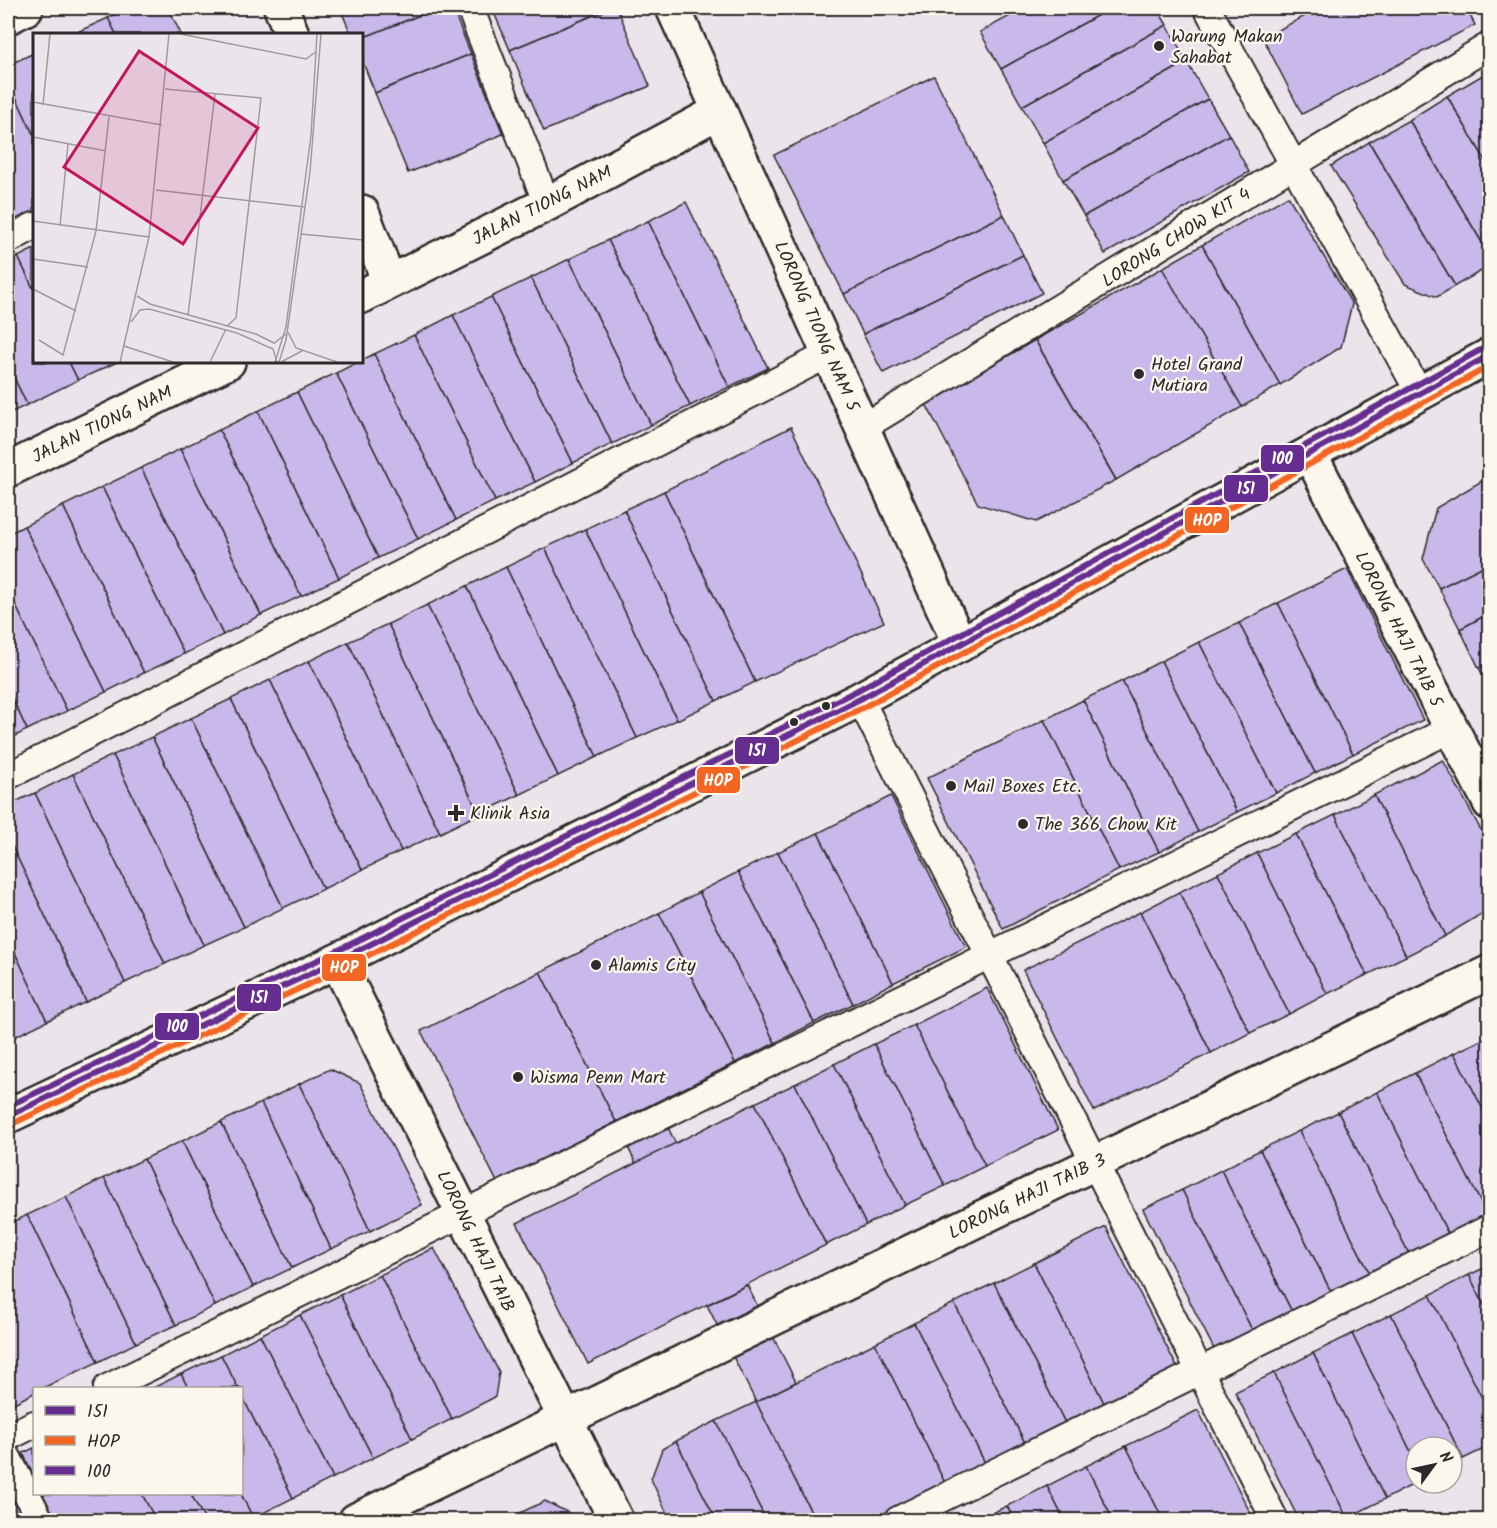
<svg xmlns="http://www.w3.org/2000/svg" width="1497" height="1528" viewBox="0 0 1497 1528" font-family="Kalam,sans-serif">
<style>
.building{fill:#c8b9ea;stroke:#2b2b2b;stroke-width:1.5}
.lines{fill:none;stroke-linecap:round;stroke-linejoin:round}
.lane-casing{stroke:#2b2b2b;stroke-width:30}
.street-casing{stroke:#2b2b2b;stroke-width:38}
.secondary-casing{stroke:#2b2b2b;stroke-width:38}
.lane{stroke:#fbf7ec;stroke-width:26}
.street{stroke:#fbf7ec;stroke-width:33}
.secondary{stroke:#fbf7ec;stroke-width:33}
.bus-1-casing{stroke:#fbf7ec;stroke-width:10}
.bus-2-casing{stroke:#fbf7ec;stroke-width:10}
.bus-3-casing{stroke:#fbf7ec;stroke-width:10}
.bus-1{stroke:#662d91;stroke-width:6}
.bus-2{stroke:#f26522;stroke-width:6}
.bus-3{stroke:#662d91;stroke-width:6}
.poi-dot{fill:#2b2b2b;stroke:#fbf7ec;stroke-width:2}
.labels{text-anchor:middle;stroke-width:4.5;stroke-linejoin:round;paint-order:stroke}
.poi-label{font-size:18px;fill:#2b2b2b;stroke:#fbf7ec;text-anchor:start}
.street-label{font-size:18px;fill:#2b2b2b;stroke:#fbf7ec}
.inset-road{fill:none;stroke:#9f9a9e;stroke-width:1.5}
.view{fill:#c2185b;fill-opacity:0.15;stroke:#c2185b;stroke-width:3}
.inset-edge{fill:none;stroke:#2b2b2b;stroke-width:3}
.line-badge{stroke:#fbf7ec;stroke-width:2}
.badge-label{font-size:16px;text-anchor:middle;font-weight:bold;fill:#fff}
</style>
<rect width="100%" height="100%" fill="#ece4eb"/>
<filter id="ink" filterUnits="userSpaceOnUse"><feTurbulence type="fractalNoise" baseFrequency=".0167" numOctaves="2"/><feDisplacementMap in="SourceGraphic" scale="12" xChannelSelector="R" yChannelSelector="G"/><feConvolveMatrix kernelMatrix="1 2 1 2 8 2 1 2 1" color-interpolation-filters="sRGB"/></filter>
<g filter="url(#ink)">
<g class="building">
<path d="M129 8H168L181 34H116L108 18Z"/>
<path d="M340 8H438L362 38V34H351Z"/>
<path d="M438 8H452L471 54 375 93 362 60V38Z"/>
<path d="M492 8H611L510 50Z"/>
<path d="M611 8H617L650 86 544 131 510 50Z"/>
<path d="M1025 8H1111L1001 69 980 32Z"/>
<path d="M1111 8H1157L1167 25 1022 106 1001 69Z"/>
<path d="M1320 8H1466L1475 25 1302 114 1263 38Z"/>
<path d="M108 18 116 34H73Z"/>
<path d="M1167 25 1187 62 1043 143 1022 106Z"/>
<path d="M34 53V136L8 80V65Z"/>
<path d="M471 54 503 134 408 173 375 93Z"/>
<path d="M1187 62 1208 99 1063 180 1043 143Z"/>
<path d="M1486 73 1490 79V168L1447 96Z"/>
<path d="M934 76 1004 215 844 294 774 155Z"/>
<path d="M8 80 34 136V211L10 222 8 216Z"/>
<path d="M1447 96 1490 168V256L1409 120Z"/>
<path d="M1208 99 1229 135 1084 216 1063 180Z"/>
<path d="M1409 120 1490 256V266L1455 286 1369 142Z"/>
<path d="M1229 135 1249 172 1105 254 1084 216Z"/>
<path d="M1369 142 1455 286 1437 297 1405 284 1331 166Z"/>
<path d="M1288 196 1352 304 1341 347 1280 385 1202 245Z"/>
<path d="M686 202 768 368 729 387 648 221Z"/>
<path d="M1004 215 1023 255 863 334 844 294Z"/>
<path d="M648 221 729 387 690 406 608 240Z"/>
<path d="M608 240 690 406 651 425 569 259Z"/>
<path d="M1202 245 1280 385 1242 407 1162 268Z"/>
<path d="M34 249V290L18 257Z"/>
<path d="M1023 255 1042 293 883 373 863 334Z"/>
<path d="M18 257 34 290V362H69L78 380 27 405 8 365V262Z"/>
<path d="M569 259 651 425 612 444 531 278Z"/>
<path d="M1162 268 1242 407 1116 480 1035 340Z"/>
<path d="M531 278 612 444 573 463 491 297Z"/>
<path d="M491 297 573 463 535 482 453 315Z"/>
<path d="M453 315 535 482 495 501 414 335Z"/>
<path d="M414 335 495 501 456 520 374 354Z"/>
<path d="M1035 340 1116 480 1036 522 978 504 926 404Z"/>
<path d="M374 354 456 520 418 539 336 373Z"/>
<path d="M69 362H117L78 380Z"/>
<path d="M8 365 27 405 8 414Z"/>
<path d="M336 373 418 539 378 558 297 392Z"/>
<path d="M297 392 378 558 339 578 258 411Z"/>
<path d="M258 411 339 578 301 596 219 430Z"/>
<path d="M791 427 884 622 755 682 664 491Z"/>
<path d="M219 430 301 596 261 615 180 449Z"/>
<path d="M180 449 261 615 223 635 141 468Z"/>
<path d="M141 468 223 635 184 654 102 487Z"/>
<path d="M1490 476V563L1439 588 1423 559 1436 508Z"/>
<path d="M102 487 184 654 144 673 63 506Z"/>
<path d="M664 491 755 682 716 701 624 510Z"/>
<path d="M63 506 144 673 106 692 24 526Z"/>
<path d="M624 510 716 701 677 720 585 529Z"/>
<path d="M24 526 106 692 67 711 8 590V534Z"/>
<path d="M585 529 677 720 637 738 545 548Z"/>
<path d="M545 548 637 738 597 757 506 567Z"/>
<path d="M1490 563V613L1460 629 1439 588Z"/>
<path d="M506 567 597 757 558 776 467 586Z"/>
<path d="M1347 569 1423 720 1353 754 1278 603Z"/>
<path d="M467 586 558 776 519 795 427 605Z"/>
<path d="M8 590 67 711 27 730 8 689Z"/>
<path d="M1278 603 1353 754 1315 773 1239 623Z"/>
<path d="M427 605 519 795 479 814 388 624Z"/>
<path d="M1490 613V663L1479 668 1460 629Z"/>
<path d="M1239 623 1315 773 1276 793 1199 642Z"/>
<path d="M388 624 479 814 440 833 348 642Z"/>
<path d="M348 642 440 833 401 851 309 661Z"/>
<path d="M1199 642 1276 793 1237 812 1161 661Z"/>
<path d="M309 661 401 851 362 870 270 680Z"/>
<path d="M1161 661 1237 812 1198 832 1122 681Z"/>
<path d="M1490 663V688L1479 668Z"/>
<path d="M270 680 362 870 323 889 231 699Z"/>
<path d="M1122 681 1198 832 1159 852 1083 700Z"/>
<path d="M8 689 27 730 8 740Z"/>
<path d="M231 699 323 889 283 908 191 718Z"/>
<path d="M1083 700 1159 852 1119 870 1044 720Z"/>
<path d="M191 718 283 908 244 927 152 737Z"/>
<path d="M1044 720 1119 870 1003 929 927 778Z"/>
<path d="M152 737 244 927 204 945 113 755Z"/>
<path d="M113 755 204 945 165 964 73 774Z"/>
<path d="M1443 760 1490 847 1488 910 1445 936 1374 795Z"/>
<path d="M73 774 165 964 125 983 35 793Z"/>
<path d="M35 793 125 983 86 1002 8 838V805Z"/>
<path d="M1374 795 1445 936 1406 956 1335 815Z"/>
<path d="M891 796 966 947 893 983 818 833Z"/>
<path d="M1335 815 1406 956 1367 975 1296 834Z"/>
<path d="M818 833 893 983 853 1004 778 852Z"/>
<path d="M1296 834 1367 975 1327 994 1257 853Z"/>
<path d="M8 838 86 1002 47 1021 8 938Z"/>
<path d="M778 852 853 1004 814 1023 738 872Z"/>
<path d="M1257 853 1327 994 1289 1014 1218 873Z"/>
<path d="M738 872 814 1023 775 1043 699 892Z"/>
<path d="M1218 873 1289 1014 1250 1033 1179 892Z"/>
<path d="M699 892 775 1043 735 1063 659 913Z"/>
<path d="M1179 892 1250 1033 1211 1053 1140 912Z"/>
<path d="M1140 912 1211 1053 1094 1111 1023 970Z"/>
<path d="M659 913 735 1063 616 1122 540 972Z"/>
<path d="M8 938 47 1021 8 1040Z"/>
<path d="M540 972 616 1122 497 1182 421 1031Z"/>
<path d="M987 988 1058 1130 985 1166 914 1025Z"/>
<path d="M914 1025 985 1166 945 1186 874 1044Z"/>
<path d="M1490 1036V1123L1454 1053Z"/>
<path d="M874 1044 945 1186 905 1205 834 1064Z"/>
<path d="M1454 1053 1490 1123 1488 1217 1415 1073Z"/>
<path d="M834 1064 905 1205 866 1225 795 1084Z"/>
<path d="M330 1069 360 1083 422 1205 370 1231 299 1084Z"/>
<path d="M1415 1073 1488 1217 1449 1236 1377 1092Z"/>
<path d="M299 1084 370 1231 331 1249 261 1103Z"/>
<path d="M795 1084 866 1225 826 1245 755 1103Z"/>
<path d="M1377 1092 1449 1236 1410 1256 1338 1112Z"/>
<path d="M261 1103 331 1249 292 1268 221 1122Z"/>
<path d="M656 1103 676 1144 636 1164 616 1122Z"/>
<path d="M755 1103 826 1245 588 1364 517 1223Z"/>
<path d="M1338 1112 1410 1256 1371 1276 1299 1131Z"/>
<path d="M221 1122 292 1268 253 1287 182 1141Z"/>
<path d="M1299 1131 1371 1276 1332 1294 1260 1150Z"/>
<path d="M182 1141 253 1287 215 1306 144 1159Z"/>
<path d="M1260 1150 1332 1294 1293 1314 1221 1170Z"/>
<path d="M144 1159 215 1306 176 1325 104 1178Z"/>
<path d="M1221 1170 1293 1314 1254 1334 1182 1190Z"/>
<path d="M104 1178 176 1325 136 1343 66 1197Z"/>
<path d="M1182 1190 1254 1334 1216 1353 1143 1209Z"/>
<path d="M66 1197 136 1343 98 1362 27 1215Z"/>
<path d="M27 1215 98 1362 43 1388H34V1393L8 1406V1225Z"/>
<path d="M1106 1227 1179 1371 1106 1407 1034 1263Z"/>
<path d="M434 1248 499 1372 495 1397 452 1419 380 1275Z"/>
<path d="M1034 1263 1106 1407 1067 1427 994 1283Z"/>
<path d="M1490 1265V1317L1469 1275Z"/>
<path d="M380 1275 452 1419 412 1439 340 1295Z"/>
<path d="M1469 1275 1490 1317V1414L1430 1295Z"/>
<path d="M994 1283 1067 1427 1027 1447 954 1303Z"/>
<path d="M747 1285 796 1382 756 1402 707 1305Z"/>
<path d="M340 1295 412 1439 373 1458 300 1315Z"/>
<path d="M1430 1295 1490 1414V1446L1463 1459 1391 1314Z"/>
<path d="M954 1303 1027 1447 987 1467 914 1323Z"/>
<path d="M1391 1314 1463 1459 1452 1465V1447H1416V1462L1352 1334Z"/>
<path d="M300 1315 373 1458 333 1478 260 1335Z"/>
<path d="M914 1323 987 1467 947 1487 875 1343Z"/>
<path d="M1352 1334 1416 1462V1483L1385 1499 1313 1353Z"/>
<path d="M260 1335 333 1478 293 1498 242 1396V1388H238L221 1355Z"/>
<path d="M875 1343 947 1487 880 1520H815L756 1402Z"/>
<path d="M1313 1353 1385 1499 1347 1518 1274 1373Z"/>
<path d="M221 1355 238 1388H188L181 1374Z"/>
<path d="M1274 1373 1347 1518 1342 1520H1299L1235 1392Z"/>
<path d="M181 1374 188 1388H153Z"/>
<path d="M242 1396 293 1498 253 1518 241 1494Z"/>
<path d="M756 1402 815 1520H766L716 1421Z"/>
<path d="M1198 1410 1254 1520H1163L1126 1446Z"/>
<path d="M716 1421 766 1520H716L676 1441Z"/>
<path d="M676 1441 716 1520H670L651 1479 662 1449Z"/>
<path d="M1126 1446 1163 1520H1113L1086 1466Z"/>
<path d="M34 1448V1477L23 1453Z"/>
<path d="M1086 1466 1113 1520H1064L1047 1486Z"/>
<path d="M8 1480 28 1520H8Z"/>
<path d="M1047 1486 1064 1520H1014L1007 1506Z"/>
<path d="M43 1494H142L156 1520H56Z"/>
<path d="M142 1494H191L205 1520H156Z"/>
<path d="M191 1494H241L253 1518 248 1520H205Z"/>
<path d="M545 1501 569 1513 573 1520H505Z"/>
<path d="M1007 1506 1014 1520H977Z"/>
</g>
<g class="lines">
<g class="lane-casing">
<g id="lane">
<path d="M470 8 547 204"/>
<path d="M1207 8 1420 394"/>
<path d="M8 240 34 226"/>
<path d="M862 428 1490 45"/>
<path d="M860 699 1275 1520"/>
<path d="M8 776 829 354"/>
<path d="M107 1388 1451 729"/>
<path d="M8 1437 34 1424"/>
<path d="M8 1458 40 1520"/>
<path d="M898 1520 1490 1228"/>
</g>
</g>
<g class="street-casing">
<g id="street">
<path d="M281 8 292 34"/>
<path d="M673 8 960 645"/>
<path d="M8 17 26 8"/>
<path d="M362 212 389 282"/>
<path d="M362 296 547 204 720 111"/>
<path d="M1310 454 1490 803"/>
<path d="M8 470 228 362"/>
<path d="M337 961 616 1520"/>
<path d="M356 1520 1490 972"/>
</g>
</g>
<g class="secondary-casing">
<path id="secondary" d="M8 1116 337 961 860 699 1490 355"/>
</g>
<use href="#lane" class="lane"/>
<use href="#street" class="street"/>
<use href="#secondary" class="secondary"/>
<g class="bus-1-casing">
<path id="bus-1" d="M8 1116 337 961 860 699 1490 355"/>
</g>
<g class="bus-2-casing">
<path id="bus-2" d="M12 1124 341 969 864 707 1490 366"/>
</g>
<g class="bus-3-casing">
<path id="bus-3" d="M8 1106 333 953 856 691 1486 347"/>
</g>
<use href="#bus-1" class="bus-1"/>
<use href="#bus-2" class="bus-2"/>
<use href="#bus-3" class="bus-3"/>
</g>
</g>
<g class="poi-dot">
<circle cx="1159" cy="46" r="6"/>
<circle cx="1139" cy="374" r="6"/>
<circle cx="826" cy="706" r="5"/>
<circle cx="794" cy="722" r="5"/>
<circle cx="951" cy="786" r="6"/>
<path d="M453 804h6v6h6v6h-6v6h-6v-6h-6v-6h6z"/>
<circle cx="1023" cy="824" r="6"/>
<circle cx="596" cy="965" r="6"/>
<circle cx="518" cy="1077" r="6"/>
</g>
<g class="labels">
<g class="poi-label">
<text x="1171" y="42">Warung Makan<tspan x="1171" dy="21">Sahabat</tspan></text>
<text x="1151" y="370">Hotel Grand<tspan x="1151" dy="21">Mutiara</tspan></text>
<text x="963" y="792">Mail Boxes Etc.</text>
<text x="470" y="819">Klinik Asia</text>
<text x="1035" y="830">The 366 Chow Kit</text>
<text x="608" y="971">Alamis City</text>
<text x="530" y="1083">Wisma Penn Mart</text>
</g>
<g class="street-label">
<text transform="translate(542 205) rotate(-27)" y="6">JALAN TIONG NAM</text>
<text transform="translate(1176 237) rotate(-32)" y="6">LORONG CHOW KIT 4</text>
<text transform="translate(817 326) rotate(66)" y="6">LORONG TIONG NAM 5</text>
<text transform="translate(102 424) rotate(-26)" y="6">JALAN TIONG NAM</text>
<text transform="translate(1399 629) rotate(63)" y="6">LORONG HAJI TAIB 5</text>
<text transform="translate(1027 1196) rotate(-26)" y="6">LORONG HAJI TAIB 3</text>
<text transform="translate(476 1241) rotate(64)" y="6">LORONG HAJI TAIB</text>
</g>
</g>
<g transform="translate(33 33)">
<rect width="330" height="330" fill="#ece4eb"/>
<path class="inset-road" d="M148 1 273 26 284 18M132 56 228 65 203 285 194 293M0 69 129 92M10 72 17 1M0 104 73 118M123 157 272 174M0 188 116 204M27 193 35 111M268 201 330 207M0 226 55 234M0 256 43 278M104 263 117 271 223 301 241 310 253 301M155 282 182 61M98 289 107 277 116 276 204 300 240 316 244 329M255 299 263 315 304 329M6 307 30 322 63 198 76 84M91 313 140 329M87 329 116 204 136 1M177 329 193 296M242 329 253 294 278 102 284 1M246 329 253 307 277 139 288 1M248 329 269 318"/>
<path class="view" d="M106 18 225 95 150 211 31 134Z"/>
<rect width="330" height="330" class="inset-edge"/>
</g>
<g class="line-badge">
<rect x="1260" y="444" width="45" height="29" rx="6" fill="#662d91"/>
<rect x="1223" y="474" width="46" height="29" rx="6" fill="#662d91"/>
<rect x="1184" y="506" width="46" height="28" rx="6" fill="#f26522"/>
<rect x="734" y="736" width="46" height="29" rx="6" fill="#662d91"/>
<rect x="696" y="766" width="45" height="28" rx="6" fill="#f26522"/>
<rect x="321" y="953" width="46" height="29" rx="6" fill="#f26522"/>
<rect x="236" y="983" width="46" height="29" rx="6" fill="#662d91"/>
<rect x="154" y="1012" width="46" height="29" rx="6" fill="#662d91"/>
</g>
<g class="badge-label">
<text x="1282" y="464">100</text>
<text x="1246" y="494">151</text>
<text x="1207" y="526">HOP</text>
<text x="757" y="756">151</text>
<text x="718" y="786">HOP</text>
<text x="344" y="973">HOP</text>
<text x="259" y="1003">151</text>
<text x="177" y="1032">100</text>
</g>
<rect width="1497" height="1528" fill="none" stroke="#fbf7ec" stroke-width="30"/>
<rect x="15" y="15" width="1467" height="1498" fill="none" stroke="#2b2b2b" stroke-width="2" filter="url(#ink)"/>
<rect x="33" y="1387" width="210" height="108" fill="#fbf7ec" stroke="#a8a59f" stroke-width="1.5"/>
<rect x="45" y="1406" width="30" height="9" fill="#662d91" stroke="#a8a59f" stroke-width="1.5"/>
<text x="87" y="1417" font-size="18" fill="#2b2b2b">151</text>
<rect x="45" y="1436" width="30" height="9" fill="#f26522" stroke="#a8a59f" stroke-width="1.5"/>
<text x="87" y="1447" font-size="18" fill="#2b2b2b">HOP</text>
<rect x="45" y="1466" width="30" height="9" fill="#662d91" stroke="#a8a59f" stroke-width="1.5"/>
<text x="87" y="1477" font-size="18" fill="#2b2b2b">100</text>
<g transform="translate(1434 1465) rotate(57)"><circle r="28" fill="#fbf7ec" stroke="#a8a59f" stroke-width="1.5"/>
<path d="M0-4.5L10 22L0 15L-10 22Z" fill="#2b2b2b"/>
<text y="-9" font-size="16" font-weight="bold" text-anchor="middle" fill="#2b2b2b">N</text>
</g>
</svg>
